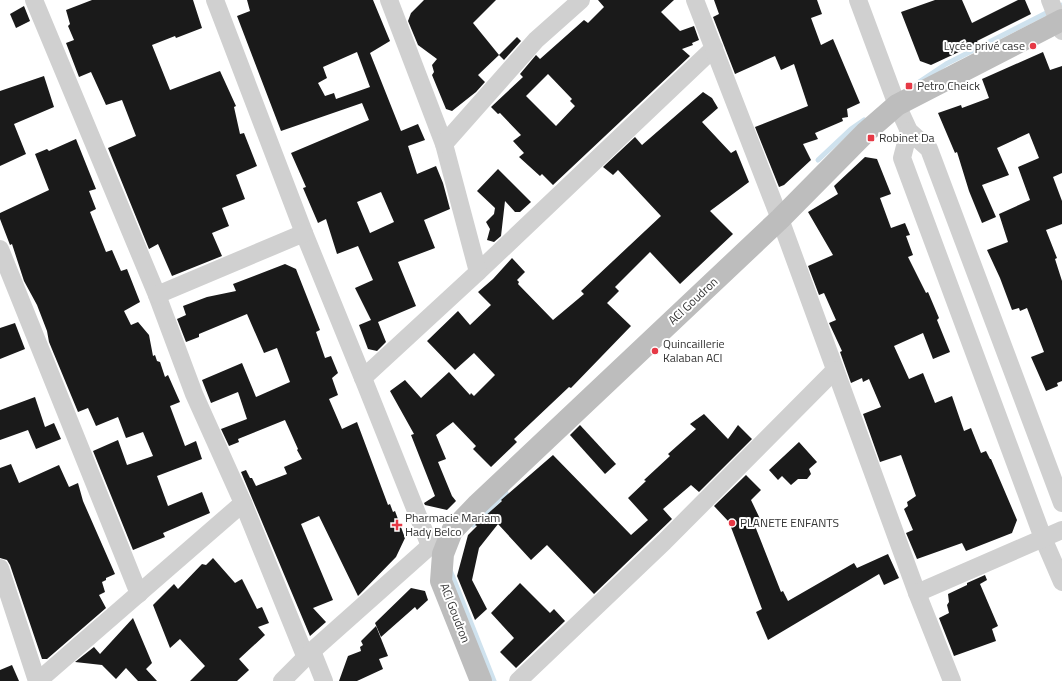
<svg xmlns="http://www.w3.org/2000/svg" width="1062" height="681" viewBox="0 0 1062 681" font-family="'Titillium Web',sans-serif">
<style>
.lines{fill:none;stroke-linecap:round;stroke-linejoin:round}
.stream{stroke:#cfe2ee;stroke-width:5}
.building{fill:#1a1a1a;fill-rule:evenodd}
.street{stroke:#d0d0d0;stroke-width:18}
.secondary{stroke:#bdbdbd;stroke-width:22}
.poi-dot{fill:#e63946;stroke:#fff;stroke-width:1.5}
.labels{text-anchor:middle;stroke-width:4;stroke-linejoin:round;paint-order:stroke}
.poi-label{font-size:12px;fill:#333;stroke:#fff;text-anchor:start}
.street-label{font-size:12px;fill:#333;stroke:#fff}
</style>
<rect width="100%" height="100%" fill="#fff"/>
<g class="lines">
<g class="stream">
<path d="M919 82 946 64 1062 5"/>
<path d="M818 160 851 129 864 120"/>
<path d="M473 525 506 493"/>
<path d="M450 570 494 681"/>
</g>
</g>
<g class="building">
<path d="M92 0H193L202 28 176 38 175 36 152 45 170 90 220 71 236 106 234 107 240 134 244 133 257 166 236 175 245 199 222 208 229 226 212 233 222 256 172 276 158 244 149 249 108 148 136 136 122 100 106 105 91 72 79 77 66 43 74 40 68 26 70 24 66 10Z"/>
<path d="M247 0H373L390 41 370 53 401 131 418 124 425 140 408 146 417 174 436 166 443 183 450 209 424 220 435 248 398 262 416 306 378 322 386 342 377 351 368 349 359 325 371 320 355 288 373 280 358 246 337 254 326 219 318 223 303 188 306 187 291 153 369 120 362 103 281 131 237 16 250 11ZM357 52 370 87 336 99 334 93 325 96 318 83 327 78 323 67ZM381 192 394 222 370 233 357 202Z"/>
<path d="M424 0H496L473 23 499 55 478 75 485 82 476 92 452 111 446 109 432 75 434 72 432 65 437 59 418 45 408 21 411 13Z"/>
<path d="M598 0H674L661 12 680 31 694 26 699 40 692 43 693 45 682 49 690 56 553 185 542 174 540 176 519 157 524 153 513 141 521 135 500 113 498 114 491 107 523 77 520 74 536 55 540 59 584 20 588 23 604 7ZM548 74 572 99 570 101 575 106 556 126 526 96Z"/>
<path d="M714 0H817L822 14 811 18 821 45 833 39 860 103 847 109 848 117 842 118 843 121 815 133 818 139 803 144 811 160 784 185 779 187 755 127 808 106 794 64 781 70 775 56 735 74 713 17 719 14Z"/>
<path d="M935 0H962L972 23 1018 0H1025L1031 14 977 41 978 43 931 65 920 61 901 12Z"/>
<path d="M24 6 30 21 16 28 10 14Z"/>
<path d="M517 37 521 41 504 60 499 55Z"/>
<path d="M1043 52 1050 70 1062 66V173L1053 177 1062 201V224L1046 230 1057 258 1055 259 1062 281V381L1057 383 1058 386 1046 391 1031 357 1044 352 1027 308 1020 311 1019 308 1012 310 1000 278 987 250 1008 242 999 214 1030 200 1018 167 1039 158 1029 133 997 148 1009 175 982 185 996 217 982 223 969 191 957 152 955 153 938 113 961 105 962 108 989 98 982 79Z"/>
<path d="M44 76 54 107 14 124 26 154 0 166V91Z"/>
<path d="M703 92 712 98 718 108 702 122 731 153 736 150 749 182 710 211 733 234 680 284 650 252 615 287 619 291 607 303 631 326 571 388 569 387 514 439 517 442 491 467 473 449 476 446 453 422 436 435 446 459 438 462 452 496 456 501 447 510 425 505 424 503 435 496 411 435 414 434 390 391 405 380 421 398 449 372 470 395 471 393 474 396 495 375 474 353 455 370 427 341 458 311 470 325 491 305 478 292 493 279 512 258 525 272 517 280 519 282 518 284 553 320 584 294 581 291 661 216 618 170 613 175 603 167 635 137 642 145Z"/>
<path d="M76 139 96 189 89 191 96 209 90 212 106 252 112 250 121 271 127 269 140 302 124 311 131 325 138 322 149 335 153 356 155 355 157 361 160 362 165 377 168 375 180 402 170 406 185 446 196 441 202 459 157 476 168 506 202 492 210 513 163 533 165 537 133 550 93 451 118 440 127 465 153 456 143 432 126 438 118 417 96 426 88 408 78 412 49 342 47 331 37 305 24 281 12 244 10 245 0 219V213L49 190 35 154 47 149 49 151Z"/>
<path d="M865 157 877 159 891 194 880 198 891 228 905 223 910 235 906 236 913 255 908 257 926 293 928 292 939 318 937 320 950 352 933 359 923 333 894 346 909 379 923 373 935 403 952 396 964 431 971 428 981 453 986 451 990 459H991L1017 520 1012 533 966 551 962 543 917 559 906 533 913 530 904 509 908 506 907 502 916 496 901 455 880 462 863 414 881 407 869 379 863 382 862 378 851 383 840 352 842 351 829 323 836 320 824 293 819 295 808 266 833 255 808 212 838 194 834 186Z"/>
<path d="M498 169 531 202 520 212H515L505 201 501 236 494 242 487 240 490 229 486 222 494 214 495 208 477 191Z"/>
<path d="M285 264 296 269 320 330 316 332 325 358 331 356 338 373 332 378 338 395 329 399 342 429 357 422 388 505 390 504 393 512 395 511 405 538 396 557 358 596 319 516 301 524 333 600 313 608 326 622 310 636 241 472 246 470 250 478H252L256 486 287 474 284 467 302 459 297 450 298 449 285 420 238 439 239 442 229 446 221 429 247 419 238 392 211 403 202 380 242 363 256 397 290 382 277 348 264 353 247 314 199 334V337L186 342 177 319 186 315 183 306 207 297 236 291 233 284Z"/>
<path d="M15 323 25 349 0 359V328Z"/>
<path d="M35 397 45 427 54 423 61 439 36 449 28 430 0 440V410Z"/>
<path d="M704 414 728 439 738 425 752 439 699 492 691 485 663 509 672 519 594 594 547 545 531 560 498 524 479 548 472 580 487 609 475 620 457 576 468 535 477 526 475 525 502 501 501 500 553 455 631 535 648 520 628 498 646 481 644 480 670 456 668 454 696 429 690 424Z"/>
<path d="M580 425 616 464 605 474 570 435Z"/>
<path d="M799 442 817 462 809 469 811 474 807 479H798L791 485 782 476 778 480 769 470Z"/>
<path d="M11 464 19 483 59 465 69 487 78 483 83 501 115 574 106 578V580L102 582 105 592 99 595 106 608 47 659H42L10 565 7 560 0 558V468Z"/>
<path d="M746 475 761 490 751 500 762 523 755 526 781 592 783 591 788 601 854 563 857 568 888 554 899 578 884 585 879 574 768 640 756 612 762 609 729 522 714 506Z"/>
<path d="M213 558 235 583 242 579 257 609 262 607 269 623 258 627 265 635 239 659 249 670 237 681H190L205 666 180 639 170 648 153 605 174 584 178 589 202 564 206 565Z"/>
<path d="M985 575 987 580 980 584 998 626 992 629 996 641 954 656 939 618 949 613 947 605 949 602 948 594 967 585V583Z"/>
<path d="M520 583 550 613 554 609 565 621 516 668 500 652 514 638 491 613Z"/>
<path d="M411 588 425 591 428 600 417 610 415 607 381 637 375 623Z"/>
<path d="M133 618 152 663 146 669 157 681H138L126 668 116 679 102 665 75 662 94 647 100 654Z"/>
<path d="M376 626 388 656 379 659 383 669 357 681H339L348 656 361 651 360 647 363 645 361 641Z"/>
<path d="M12 665 19 681H0V670Z"/>
</g>
<g class="lines">
<g class="street">
<path d="M34 0 157 295 194 394 243 503 306 658"/>
<path d="M215 0 304 233 363 378 478 272 714 48"/>
<path d="M389 0 444 144 478 272"/>
<path d="M695 0 780 219 917 593 952 681"/>
<path d="M858 0 897 105 909 131 929 149 1062 503"/>
<path d="M1050 0 1062 31"/>
<path d="M909 131 902 158 1043 538 1062 582"/>
<path d="M444 144 536 40 581 0"/>
<path d="M0 249 139 594"/>
<path d="M157 295 304 233"/>
<path d="M363 378 430 546"/>
<path d="M0 568 37 681"/>
<path d="M917 593 1062 530"/>
<path d="M312 651 324 681"/>
<path d="M38 681 243 503"/>
<path d="M282 681 312 651 430 546 447 543"/>
<path d="M518 681 664 542 835 370"/>
</g>
<path class="secondary" d="M481 681 441 581 443 554 452 531 478 504 780 219 866 132 897 105 1062 20"/>
</g>
<g class="poi-dot">
<circle cx="1033" cy="46" r="4"/>
<rect x="905" y="82" width="8" height="8" rx="2"/>
<rect x="867" y="134" width="8" height="8" rx="2"/>
<circle cx="655" cy="351" r="4"/>
<circle cx="732" cy="523" r="4"/>
<path d="M395 519h4v4h4v4h-4v4h-4v-4h-4v-4h4z"/>
</g>
<g class="labels">
<g class="poi-label">
<text x="1025" y="50" text-anchor="end">Lycée privé case</text>
<text x="917" y="90">Petro Cheick</text>
<text x="879" y="142">Robinet Da</text>
<text x="663" y="348">Quincaillerie<tspan x="663" dy="14">Kalaban ACI</tspan></text>
<text x="405" y="522">Pharmacie Mariam<tspan x="405" dy="14">Hady Belco</tspan></text>
<text x="740" y="527">PLANETE ENFANTS</text>
</g>
<g class="street-label">
<text transform="translate(693 301) rotate(-43)" y="4">ACI Goudron</text>
<text transform="translate(455 613) rotate(69)" y="4">ACI Goudron</text>
</g>
</g>
</svg>
